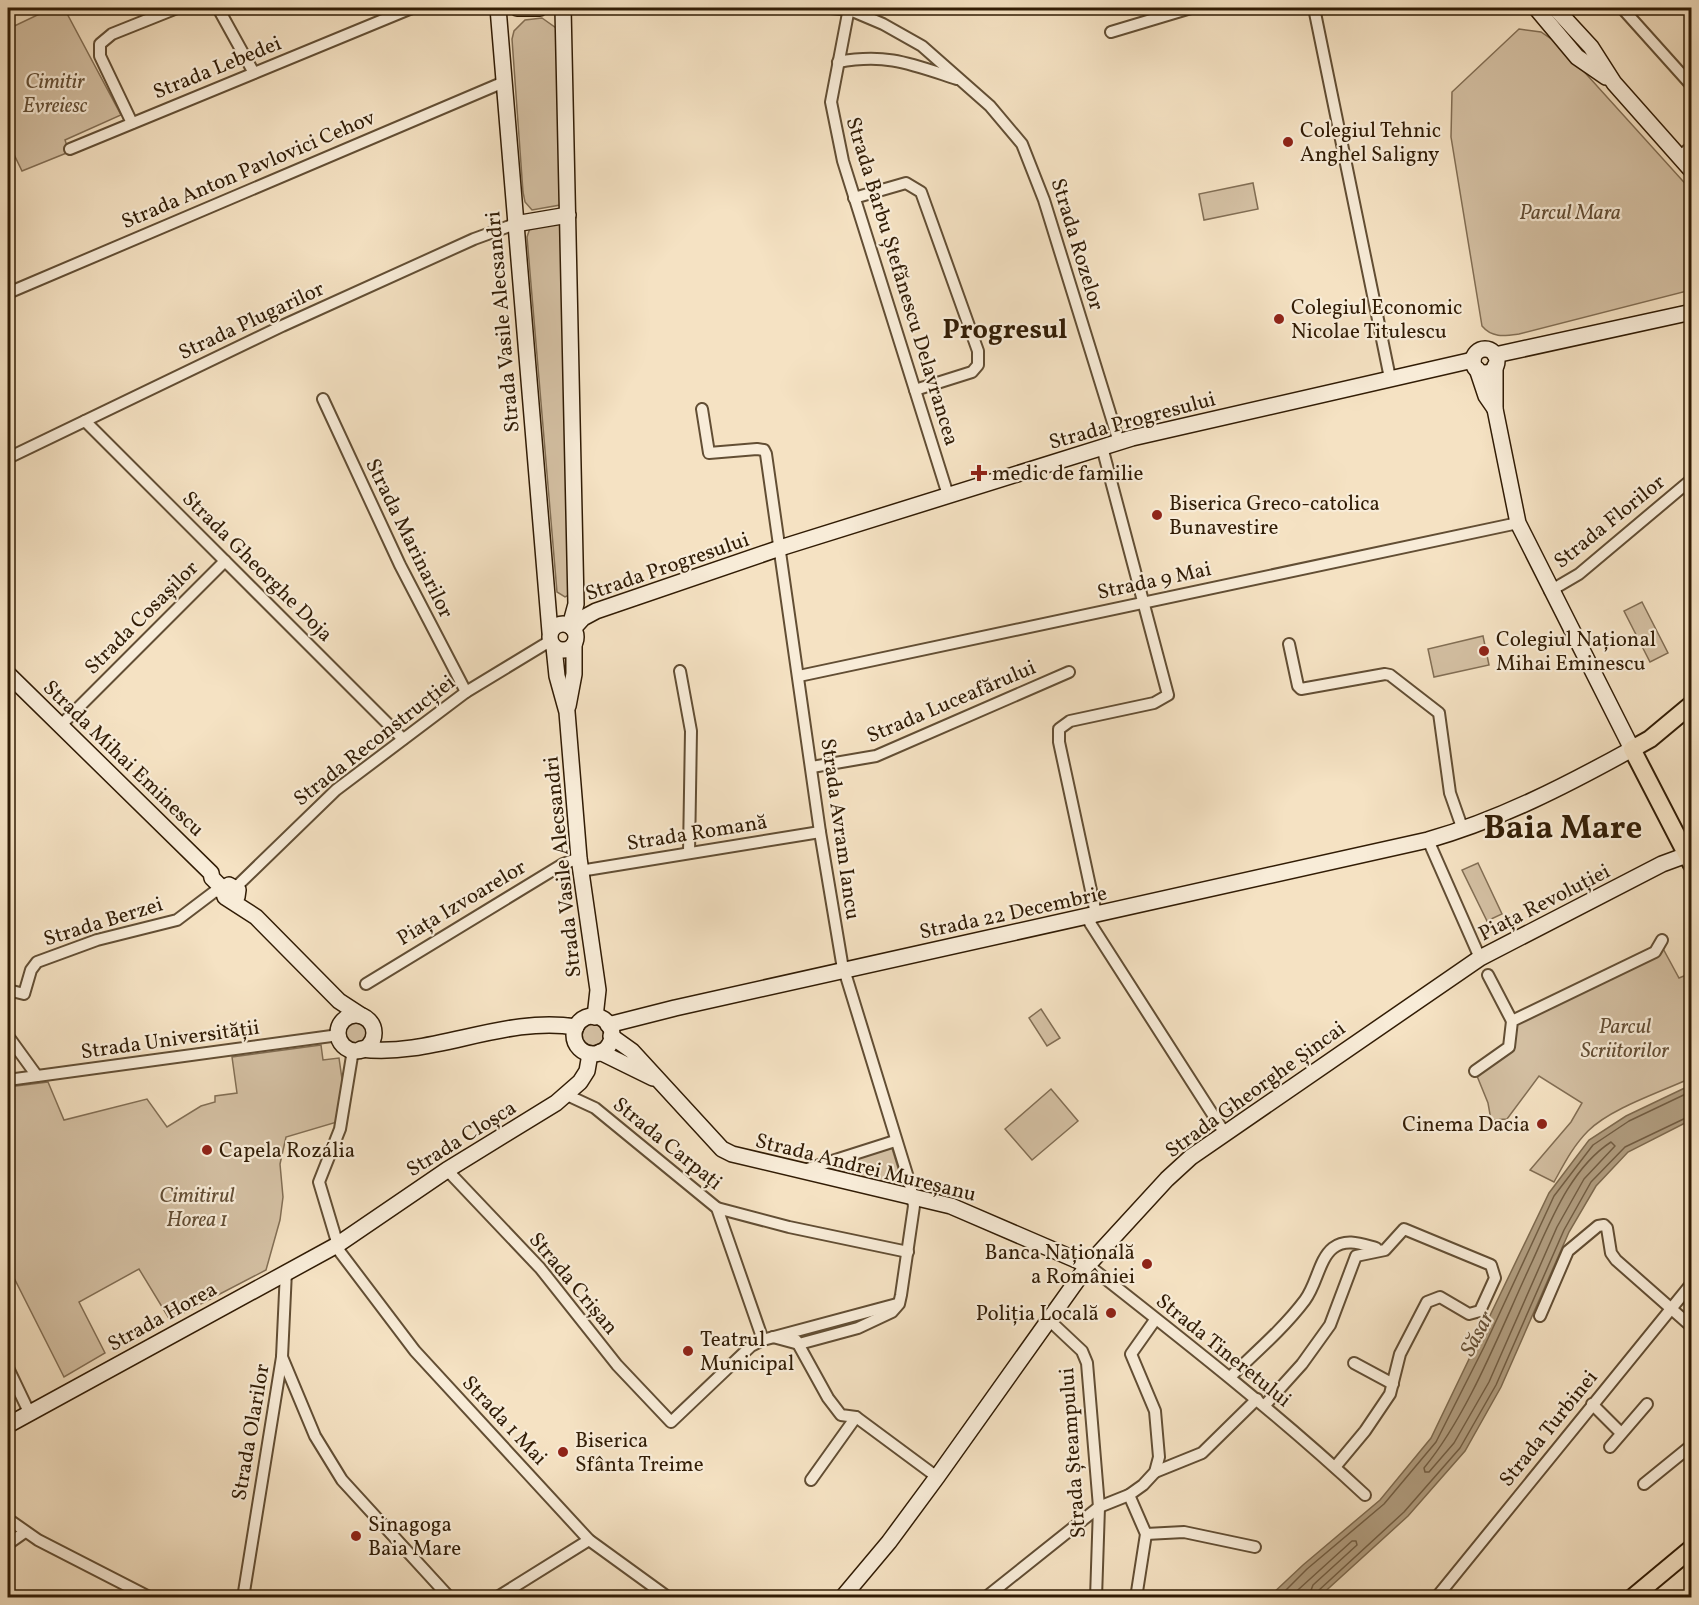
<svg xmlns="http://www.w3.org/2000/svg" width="1699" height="1605" viewBox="0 0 1699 1605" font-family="Vollkorn,serif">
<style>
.green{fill:#d4c0a3;stroke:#826e54;stroke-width:1.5}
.water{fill:#b29f82;stroke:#7e6b50;stroke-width:1.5}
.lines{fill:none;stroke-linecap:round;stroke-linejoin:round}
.shore{stroke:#725e44;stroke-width:1.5}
.street-casing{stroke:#624e34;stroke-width:14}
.secondary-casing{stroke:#311c05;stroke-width:18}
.primary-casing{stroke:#311c05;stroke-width:20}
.street{stroke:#f8ecd8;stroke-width:10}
.secondary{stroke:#f8ecd8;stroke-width:15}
.primary{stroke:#f5e2c3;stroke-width:16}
.poi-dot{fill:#8f2418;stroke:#f8ecd8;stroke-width:2}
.labels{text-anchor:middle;stroke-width:4.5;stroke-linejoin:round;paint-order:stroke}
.street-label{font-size:21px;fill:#311c05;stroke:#f8ecd8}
.park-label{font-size:21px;font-style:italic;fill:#624d34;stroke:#f8ecd8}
.poi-label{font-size:21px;fill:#311c05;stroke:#f8ecd8;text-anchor:start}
.water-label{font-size:22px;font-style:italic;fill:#655037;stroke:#f8ecd8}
.district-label{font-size:27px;font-weight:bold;fill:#311c05;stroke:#f8ecd8}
.town-label{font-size:33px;font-weight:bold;fill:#311c05;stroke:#f8ecd8}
</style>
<rect width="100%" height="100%" fill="#f5e2c3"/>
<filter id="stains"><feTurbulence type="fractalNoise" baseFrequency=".00333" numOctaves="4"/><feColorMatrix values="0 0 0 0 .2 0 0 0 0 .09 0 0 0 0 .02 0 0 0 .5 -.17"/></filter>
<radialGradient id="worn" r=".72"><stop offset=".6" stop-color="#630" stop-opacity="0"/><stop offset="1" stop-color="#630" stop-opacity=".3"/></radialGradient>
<g class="green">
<path d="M52 8H64L121 115 65 140 69 152 22 171 8 142V29Z"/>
<path d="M542 18 556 28 560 205 532 210 525 202 523 192 512 39 514 31 525 20Z"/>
<path d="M1519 29 1541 32 1560 45 1691 190V290L1519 334C1504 336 1492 338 1482 326L1451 137 1452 92Z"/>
<path d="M1253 183 1258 209 1204 220 1199 194Z"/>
<path d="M560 220 569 595 565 597 557 592 527 237 531 225Z"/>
<path d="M1642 602 1668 653 1650 662 1624 611Z"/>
<path d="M1483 636 1489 665 1434 677 1428 649Z"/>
<path d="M1478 863 1502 914 1487 921 1462 870Z"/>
<path d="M1660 943 1679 978 1691 973V1078C1661 1092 1611 1108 1588 1131 1573 1146 1564 1164 1554 1182L1530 1170 1571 1122 1582 1103 1539 1076 1507 1119 1491 1120 1488 1103 1475 1071 1509 1047 1512 1021Z"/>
<path d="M1041 1009 1060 1038 1047 1046 1029 1018Z"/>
<circle cx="356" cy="1033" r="13"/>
<circle cx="592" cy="1035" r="14"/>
<path d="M321 1045 323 1060 339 1058 343 1086 337 1122 286 1137 280 1164 283 1197 280 1220 266 1270 170 1320 139 1269 79 1302 105 1353 64 1377 8 1266V1087L48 1082 64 1120 147 1099 167 1127 201 1106 215 1102V1096L237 1093 232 1057Z"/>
<path d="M1051 1089 1078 1121 1032 1160 1005 1129Z"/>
<path d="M891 1145 902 1181 899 1187 835 1171 833 1168 835 1163Z"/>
</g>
<path class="water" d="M1691 1085V1120L1628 1152 1596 1186 1569 1232 1501 1387 1465 1451 1408 1516 1319 1597H1269L1303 1565 1380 1500 1431 1438 1549 1193 1589 1140 1626 1116Z"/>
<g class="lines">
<g class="shore">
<path d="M1611 1142 1615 1146 1584 1179 1557 1227 1489 1382 1454 1443 1429 1472H1425L1424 1468C1470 1412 1501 1328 1532 1262 1551 1220 1571 1168 1611 1142Z"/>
<path d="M1278 1598 1307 1569 1384 1504 1436 1442 1484 1347 1554 1196 1593 1145 1629 1121 1692 1091"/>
<path d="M1289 1598 1352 1541H1356L1357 1545 1313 1585 1308 1598"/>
<path d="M1316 1598 1318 1591 1404 1512 1460 1448 1496 1385 1564 1230 1591 1182 1625 1147 1692 1115"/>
</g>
<g class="street-casing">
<g id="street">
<path d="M218 8 254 73"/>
<path d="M831 8 850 10 883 24 922 46 990 106 1022 144 1044 200 1119 442"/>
<path d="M849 8 831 102 843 161 948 495"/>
<path d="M1314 8 1390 378"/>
<path d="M1622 8 1692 86"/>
<path d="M1111 32 1191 8"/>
<path d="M838 62C887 53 911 64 957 79"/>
<path d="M132 123 100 56V44L112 34 177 8"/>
<path d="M70 149 412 8"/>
<path d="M1679 157 1692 146"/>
<path d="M854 198 906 183 921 192 978 351V365L972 372 915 390"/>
<path d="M8 293 504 82"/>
<path d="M323 399 400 565 466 692"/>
<path d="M702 409 709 453 757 449 764 450 766 454 820 832 842 963 910 1184 914 1206 901 1295 899 1304 892 1312 858 1328 799 1344 773 1337"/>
<path d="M85 421 403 739"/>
<path d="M1102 447 1168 695 1154 703 1070 721 1059 729V742L1095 909 1090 923 1224 1132"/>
<path d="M8 458 282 326 474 239 515 224"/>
<path d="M1550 591 1579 574 1692 479"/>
<path d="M1289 644 1298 686 1301 689 1385 674 1390 675 1439 713 1450 793 1463 830"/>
<path d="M680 671 691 731 689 853"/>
<path d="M799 676 1518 523"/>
<path d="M60 726 225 561"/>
<path d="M812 767 876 756 1069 672"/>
<path d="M1428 840 1480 958"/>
<path d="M580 871 820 832"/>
<path d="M236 887 336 790 466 692 550 641"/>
<path d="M1488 975 1512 1021"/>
<path d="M366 984 563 864 579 858"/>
<path d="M8 990 24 994 31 970 37 962 97 940 177 920 214 892 223 891"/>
<path d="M8 1036 37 1076"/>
<path d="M353 1050 340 1129 319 1182 340 1252 415 1351 589 1540 669 1598"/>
<path d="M1475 1071 1509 1047 1512 1021 1655 952 1662 940"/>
<path d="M8 1080 339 1035"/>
<path d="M567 1095 595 1108 717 1208 763 1340"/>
<path d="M447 1170 540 1268 617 1365 671 1422 751 1346 763 1340 897 1304"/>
<path d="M804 1170 895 1141"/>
<path d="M717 1208 789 1227 908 1252"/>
<path d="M1088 1265C1182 1339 1277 1413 1365 1495"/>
<path d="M1540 1316 1568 1251 1598 1226 1604 1225 1607 1228 1611 1253 1616 1260 1692 1327"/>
<path d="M1049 1320 1082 1351 1087 1363 1099 1507 1096 1598"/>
<path d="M796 1340 828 1398 841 1415 856 1417 937 1477"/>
<path d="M282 1357 315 1436 342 1480 450 1598"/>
<path d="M1354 1363 1393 1384"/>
<path d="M8 1368 29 1412"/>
<path d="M1231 1376C1256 1352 1284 1328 1305 1300 1317 1284 1319 1259 1333 1248 1346 1238 1361 1244 1376 1248"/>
<path d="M1592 1404 1621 1433"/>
<path d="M1265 1405 1302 1364 1330 1325 1356 1256 1385 1250 1404 1229 1491 1265 1495 1278 1480 1311 1469 1314 1440 1297 1427 1302 1400 1354 1390 1394 1365 1431 1335 1467"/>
<path d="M1610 1447 1647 1404"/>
<path d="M1155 1472 1202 1453 1257 1399"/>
<path d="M811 1480 856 1417"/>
<path d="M1644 1484 1692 1445"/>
<path d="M1129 1495 1146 1534 1136 1598"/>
<path d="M8 1519 38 1540 151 1598"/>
<path d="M1146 1534 1184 1532 1255 1547"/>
<path d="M8 1544 25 1532"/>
<path d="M243 1598 282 1357 286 1271"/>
<path d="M496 1598 589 1540"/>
<path d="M985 1598 1099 1507 1129 1495 1143 1485 1155 1472 1159 1457 1155 1411 1131 1354 1155 1320"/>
<path d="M1436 1598 1692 1283"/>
</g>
</g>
<g class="secondary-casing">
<g id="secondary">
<path d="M498 8 550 632"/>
<path d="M517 8H540"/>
<path d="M563 8 576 604 570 626"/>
<path d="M1536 8 1577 57 1606 77"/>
<path d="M1555 8 1591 47 1614 83 1692 171"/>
<path d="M515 224 568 215"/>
<circle cx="1485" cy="361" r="12"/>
<path d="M1495 355 1692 312"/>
<path d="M1477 369 1486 396 1495 409"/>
<circle cx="563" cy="637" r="13"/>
<path d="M573 629 583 618 596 611 780 548 1132 438 1473 360"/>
<path d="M554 647 557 676 567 712 579 858 598 990 595 1017"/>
<path d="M8 674 211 873 212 878 223 889"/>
<path d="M568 706 574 674V644"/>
<path d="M232 900 237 897 238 890 229 885 223 889 225 897 256 917 339 1001 362 1016"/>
<circle cx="356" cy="1033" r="18"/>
<circle cx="593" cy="1035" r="19"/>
<path d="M608 1025 675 1008 1428 840C1499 820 1567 785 1632 749L1518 523 1495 409V366"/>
<path d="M611 1036 632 1051 722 1149 732 1154 951 1206 1088 1265"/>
<path d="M361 1049C432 1058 504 1015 576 1027"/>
<path d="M600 1052 653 1078"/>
<path d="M8 1425 337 1245 447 1170 556 1103 580 1082 587 1071 590 1054"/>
<path d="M842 1598 889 1542 937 1477 1088 1265 1167 1179 1191 1157 1480 958 1662 864 1692 853"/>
</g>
</g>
<g class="primary-casing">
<g id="primary">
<path d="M1692 704 1650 739 1632 749 1692 865"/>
<path d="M1632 1598 1692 1548"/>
</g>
</g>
<use href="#street" class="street"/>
<use href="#secondary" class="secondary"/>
<use href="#primary" class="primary"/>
</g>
<g class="poi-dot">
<circle cx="1288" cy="142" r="6"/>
<circle cx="1279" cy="319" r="6"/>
<path d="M976 464h6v6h6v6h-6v6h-6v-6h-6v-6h6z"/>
<circle cx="1157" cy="515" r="6"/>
<circle cx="1484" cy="651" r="6"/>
<circle cx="1542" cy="1124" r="6"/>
<circle cx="207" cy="1150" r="6"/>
<circle cx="1147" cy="1264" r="6"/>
<circle cx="1111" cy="1313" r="6"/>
<circle cx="688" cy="1351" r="6"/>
<circle cx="563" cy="1452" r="6"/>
<circle cx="356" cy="1536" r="6"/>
</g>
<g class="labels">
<g class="street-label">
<text transform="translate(217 67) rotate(-22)" y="7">Strada Lebedei</text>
<text transform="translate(248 169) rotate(-23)" y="7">Strada Anton Pavlovici Cehov</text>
<text transform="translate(1078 244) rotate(73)" y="7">Strada Rozelor</text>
<text transform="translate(903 281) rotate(73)" y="7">Strada Barbu Ștefănescu Delavrancea</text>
<text transform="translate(251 320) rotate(-25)" y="7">Strada Plugarilor</text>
<text transform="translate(502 322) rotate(-95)" y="7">Strada Vasile Alecsandri</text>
<text transform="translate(1132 420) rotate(-15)" y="7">Strada Progresului</text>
<text transform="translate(1609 521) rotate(-39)" y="7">Strada Florilor</text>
<text transform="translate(410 538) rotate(64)" y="7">Strada Marinarilor</text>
<text transform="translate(258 566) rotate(45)" y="7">Strada Gheorghe Doja</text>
<text transform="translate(667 566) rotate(-19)" y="7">Strada Progresului</text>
<text transform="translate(1154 580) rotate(-12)" y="7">Strada 9 Mai</text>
<text transform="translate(141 617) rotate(-45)" y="7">Strada Cosașilor</text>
<text transform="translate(951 701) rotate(-23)" y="7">Strada Luceafărului</text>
<text transform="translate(374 740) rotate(-38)" y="7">Strada Reconstrucției</text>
<text transform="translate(124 758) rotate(44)" y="7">Strada Mihai Eminescu</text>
<text transform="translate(841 829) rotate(82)" y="7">Strada Avram Iancu</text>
<text transform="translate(697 832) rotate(-9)" y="7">Strada Romană</text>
<text transform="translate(562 867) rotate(-96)" y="7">Strada Vasile Alecsandri</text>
<text transform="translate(461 902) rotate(-31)" y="7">Piața Izvoarelor</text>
<text transform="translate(1544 902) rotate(-27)" y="7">Piața Revoluției</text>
<text transform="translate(1013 912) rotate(-12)" y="7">Strada 22 Decembrie</text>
<text transform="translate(103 921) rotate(-17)" y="7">Strada Berzei</text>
<text transform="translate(170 1039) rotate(-8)" y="7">Strada Universității</text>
<text transform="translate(1255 1089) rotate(-36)" y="7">Strada Gheorghe Șincai</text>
<text transform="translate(461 1138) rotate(-32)" y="7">Strada Cloșca</text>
<text transform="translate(668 1143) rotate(39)" y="7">Strada Carpați</text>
<text transform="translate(866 1167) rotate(14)" y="7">Strada Andrei Mureșanu</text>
<text transform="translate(574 1283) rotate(50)" y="7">Strada Crișan</text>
<text transform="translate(162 1316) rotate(-29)" y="7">Strada Horea</text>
<text transform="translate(1224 1350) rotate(39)" y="7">Strada Tineretului</text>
<text transform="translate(505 1420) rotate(47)" y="7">Strada 1 Mai</text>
<text transform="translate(1548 1428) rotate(-51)" y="7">Strada Turbinei</text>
<text transform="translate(250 1432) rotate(-80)" y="7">Strada Olarilor</text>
<text transform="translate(1072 1453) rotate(-94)" y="7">Strada Șteampului</text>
</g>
<g class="park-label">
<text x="55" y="88">Cimitir<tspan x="55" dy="24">Evreiesc</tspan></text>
<text x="1570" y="219">Parcul Mara</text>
<text x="1625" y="1033">Parcul<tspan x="1625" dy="24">Scriitorilor</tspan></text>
<text x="197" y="1202">Cimitirul<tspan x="197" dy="24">Horea 1</tspan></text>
</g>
<g class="poi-label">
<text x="1300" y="137">Colegiul Tehnic<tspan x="1300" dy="24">Anghel Saligny</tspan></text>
<text x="1291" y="314">Colegiul Economic<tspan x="1291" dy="24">Nicolae Titulescu</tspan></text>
<text x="992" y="480">medic de familie</text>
<text x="1169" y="510">Biserica Greco-catolica<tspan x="1169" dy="24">Bunavestire</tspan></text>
<text x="1496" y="646">Colegiul Național<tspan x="1496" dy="24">Mihai Eminescu</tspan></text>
<text x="1530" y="1131" text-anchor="end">Cinema Dacia</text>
<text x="219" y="1157">Capela Rozália</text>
<text x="1135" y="1259" text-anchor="end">Banca Națională<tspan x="1135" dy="24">a României</tspan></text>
<text x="1099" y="1320" text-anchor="end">Poliția Locală</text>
<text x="700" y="1346">Teatrul<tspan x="700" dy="24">Municipal</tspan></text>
<text x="575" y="1447">Biserica<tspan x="575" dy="24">Sfânta Treime</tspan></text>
<text x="368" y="1531">Sinagoga<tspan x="368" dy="24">Baia Mare</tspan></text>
</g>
<g class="water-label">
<text transform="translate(1476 1333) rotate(-62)" y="8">Săsar</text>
</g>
<g class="district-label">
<text x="1005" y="338">Progresul</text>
</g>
<g class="town-label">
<text x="1563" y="838">Baia Mare</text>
</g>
</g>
<rect width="1699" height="1605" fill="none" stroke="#f5e2c3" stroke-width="30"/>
<rect x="9" y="9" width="1681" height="1587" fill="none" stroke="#311c05" stroke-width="3"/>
<rect x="15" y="15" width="1669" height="1575" fill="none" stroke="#311c05" stroke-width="1.5"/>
<rect width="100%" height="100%" filter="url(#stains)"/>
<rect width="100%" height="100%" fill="url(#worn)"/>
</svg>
